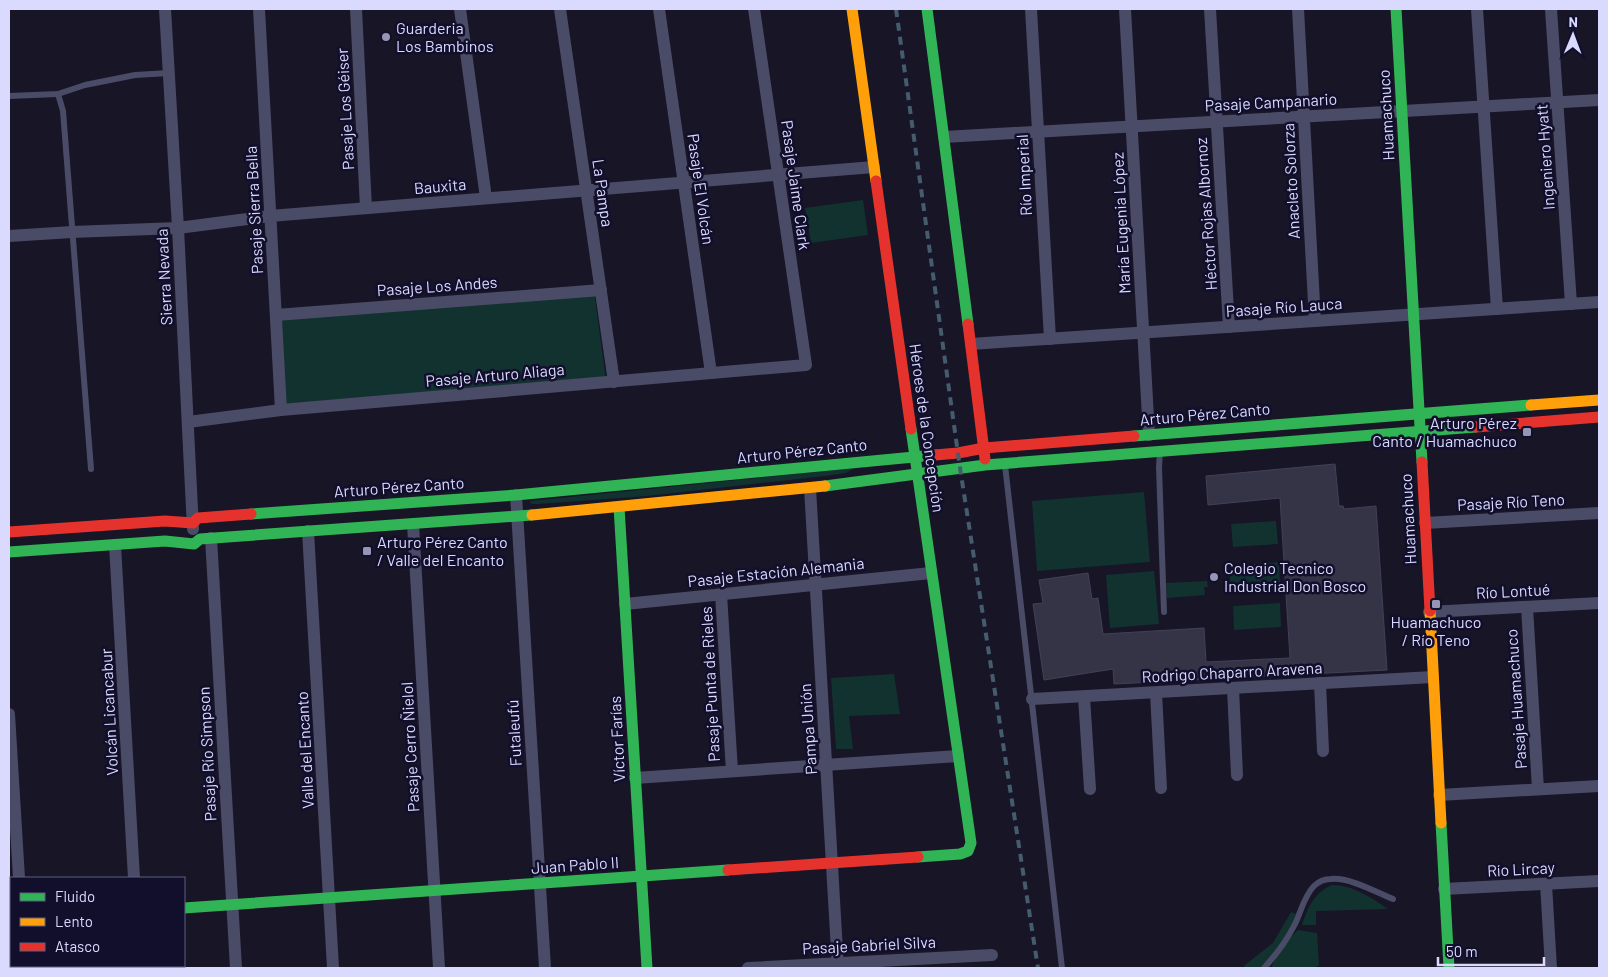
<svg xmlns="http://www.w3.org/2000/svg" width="1608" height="977" viewBox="0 0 1608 977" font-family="Barlow,sans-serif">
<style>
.green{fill:#123230}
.building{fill:#353447;stroke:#424058}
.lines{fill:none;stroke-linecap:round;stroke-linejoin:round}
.lane{stroke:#4a4b66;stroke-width:6}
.street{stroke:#4a4b66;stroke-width:12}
.fast{stroke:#30b455;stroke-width:11}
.slow{stroke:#ff9f0a;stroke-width:11}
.jam{stroke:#e5322d;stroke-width:11}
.rail{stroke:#435c6e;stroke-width:4;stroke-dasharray:8 6;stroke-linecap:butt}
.poi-dot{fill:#9695b3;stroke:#110f2c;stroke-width:2}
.labels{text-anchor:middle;stroke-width:5;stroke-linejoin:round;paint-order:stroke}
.poi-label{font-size:16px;fill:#dadaff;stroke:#110f2c;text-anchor:start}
.street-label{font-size:16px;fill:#dadaff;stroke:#110f2c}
</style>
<rect width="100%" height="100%" fill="#171526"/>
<g class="green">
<path d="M863 200 868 235 811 243 805 208Z"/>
<path d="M594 291 606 380 284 404 280 317Z"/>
<path d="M855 468 846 473 825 476 647 496 538 504H531L530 501Z"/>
<path d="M1144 492 1150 562 1037 571 1032 501Z"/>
<path d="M1276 521 1278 544 1233 547 1231 524Z"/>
<path d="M1279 562 1280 587 1231 591 1229 566Z"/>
<path d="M1154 571 1159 624 1110 628 1106 575Z"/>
<path d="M1207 581 1208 587H1204L1205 595 1167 598 1166 583Z"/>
<path d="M1280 603 1281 627 1234 630 1233 606Z"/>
<path d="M894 674 900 714 849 716 853 749H836L831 678Z"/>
<path d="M1332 885C1353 885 1372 898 1388 909L1316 911V925H1302C1308 907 1314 893 1332 885Z"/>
<path d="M1291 912 1296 914C1289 933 1274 954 1260 968H1243L1246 964 1273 943Z"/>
<path d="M1298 930 1317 933 1319 965 1314 968H1271C1277 953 1287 941 1298 930Z"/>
</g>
<path class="building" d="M1335 464 1339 506H1343L1344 509 1376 506 1387 670 1114 684 1113 669 1044 680 1033 604 1043 603 1039 580 1088 573 1092 599 1098 598 1103 634 1204 628 1206 662 1290 658 1280 498 1208 505 1206 476Z"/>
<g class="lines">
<g class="lane">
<path d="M58 94 63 111 91 469"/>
<path d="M9 96 58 94 85 85 135 75 169 73"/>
<path d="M1160 452 1159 467 1164 612"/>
<path d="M1005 465 1062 968"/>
<path d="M1264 968C1276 955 1287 940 1295 924 1301 912 1304 896 1314 886 1318 882 1325 879 1331 879 1349 877 1376 892 1393 899"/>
</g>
<g class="street">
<path d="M165 9 178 228 193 529"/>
<path d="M259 9 281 410"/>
<path d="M356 9 366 208"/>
<path d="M460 9 486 198"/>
<path d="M560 9 614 382"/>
<path d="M659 9 711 373"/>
<path d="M1031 9 1050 339"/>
<path d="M1125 9 1149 435"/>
<path d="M1210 9 1229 327"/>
<path d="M1298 9 1315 321"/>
<path d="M1477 9 1497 309"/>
<path d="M1551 9 1571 304"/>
<path d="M944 137 1599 100"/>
<path d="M9 236 72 232 178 228 270 216 874 167"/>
<path d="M276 315 601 290"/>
<path d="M971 344 1599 302"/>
<path d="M188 422 281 410 806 365 754 9"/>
<path d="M810 488 838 968"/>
<path d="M516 495 545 968"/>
<path d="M1425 523 1599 513"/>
<path d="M413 524 439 968"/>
<path d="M308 531 333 968"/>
<path d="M211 538 236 968"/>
<path d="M115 545 134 878"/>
<path d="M721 594 732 771"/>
<path d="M625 604 931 573"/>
<path d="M1527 607 1538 789"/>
<path d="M1429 612 1599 603"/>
<path d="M1320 683 1323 751"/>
<path d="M1233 688 1237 775"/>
<path d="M1156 693 1161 788"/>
<path d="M1084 697 1090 789"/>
<path d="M1032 699 1433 677"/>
<path d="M9 714 19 878"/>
<path d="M635 778 958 756"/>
<path d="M1439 795 1599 786"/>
<path d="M1546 884 1551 968"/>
<path d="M1444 889 1599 881"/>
<path d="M25 966V968"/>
<path d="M139 966V968"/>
<path d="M748 968 992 955"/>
</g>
<g class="fast">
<path d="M927 9 968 324"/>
<path d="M1396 9 1422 462"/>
<path d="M911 429 971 843 968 851 960 854 918 857"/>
<path d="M1134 436 1531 405"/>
<path d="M825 486 985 465 1476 427"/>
<path d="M619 507 647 968"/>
<path d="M251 514 516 495 935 455"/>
<path d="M9 552 165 541 194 544 200 539 532 515"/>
<path d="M1441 823 1449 968"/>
<path d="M184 908 728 870"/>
<path d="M9 920H11"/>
</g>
<g class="slow">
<path d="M852 9 876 181"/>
<path d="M1531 405 1599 400"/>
<path d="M532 515 825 486"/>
<path d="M1430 611 1441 823"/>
</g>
<g class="jam">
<path d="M876 181 911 429"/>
<path d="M968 324 985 459"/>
<path d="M1476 427 1599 417"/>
<path d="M935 455 958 453 984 448 1134 436"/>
<path d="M1422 462 1430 611"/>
<path d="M9 532 165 521 193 523 198 518 251 514"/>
<path d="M728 870 918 857"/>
</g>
<path class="rail" d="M896 9 960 468 1038 968"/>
</g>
<g class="poi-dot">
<circle cx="386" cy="37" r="5"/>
<rect x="1522" y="427" width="10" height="10" rx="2.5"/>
<rect x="362" y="546" width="10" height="10" rx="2.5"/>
<circle cx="1214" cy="577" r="5"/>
<rect x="1431" y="599" width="10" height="10" rx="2.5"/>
</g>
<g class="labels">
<g class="poi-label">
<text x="396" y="34">Guarderia<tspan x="396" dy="18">Los Bambinos</tspan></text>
<text x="1517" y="429" text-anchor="end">Arturo Pérez<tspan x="1517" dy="18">Canto / Huamachuco</tspan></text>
<text x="377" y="548">Arturo Pérez Canto<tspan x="377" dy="18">/ Valle del Encanto</tspan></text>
<text x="1224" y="574">Colegio Tecnico<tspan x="1224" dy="18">Industrial Don Bosco</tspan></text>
<text x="1436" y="628" text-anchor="middle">Huamachuco<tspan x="1436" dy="18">/ Río Teno</tspan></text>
</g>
<g class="street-label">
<text transform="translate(1271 102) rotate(-3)" y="6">Pasaje Campanario</text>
<text transform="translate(345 109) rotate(-93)" y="6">Pasaje Los Géiser</text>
<text transform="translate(1386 115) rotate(-93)" y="6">Huamachuco</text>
<text transform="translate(1545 157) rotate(-94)" y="6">Ingeniero Hyatt</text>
<text transform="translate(1024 175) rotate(-93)" y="6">Río Imperial</text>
<text transform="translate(1291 181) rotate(-93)" y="6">Anacleto Solorza</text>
<text transform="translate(796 185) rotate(82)" y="6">Pasaje Jaime Clark</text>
<text transform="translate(440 186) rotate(-5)" y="6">Bauxita</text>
<text transform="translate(701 189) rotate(82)" y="6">Pasaje El Volcán</text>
<text transform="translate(603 193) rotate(82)" y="6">La Pampa</text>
<text transform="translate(254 210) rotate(-93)" y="6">Pasaje Sierra Bella</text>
<text transform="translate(1206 214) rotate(-94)" y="6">Héctor Rojas Albornoz</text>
<text transform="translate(1121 223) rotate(-93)" y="6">María Eugenia López</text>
<text transform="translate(164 277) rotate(-93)" y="6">Sierra Nevada</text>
<text transform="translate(437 286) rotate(-4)" y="6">Pasaje Los Andes</text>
<text transform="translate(1284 307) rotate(-4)" y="6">Pasaje Río Lauca</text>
<text transform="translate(495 375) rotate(-5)" y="6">Pasaje Arturo Aliaga</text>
<text transform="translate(1205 414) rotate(-5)" y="6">Arturo Pérez Canto</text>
<text transform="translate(927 428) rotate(82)" y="6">Héroes de la Concepción</text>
<text transform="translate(802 451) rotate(-6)" y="6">Arturo Pérez Canto</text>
<text transform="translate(399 487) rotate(-4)" y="6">Arturo Pérez Canto</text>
<text transform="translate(1511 502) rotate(-3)" y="6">Pasaje Río Teno</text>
<text transform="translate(1408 519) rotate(-93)" y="6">Huamachuco</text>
<text transform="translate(776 572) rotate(-6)" y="6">Pasaje Estación Alemania</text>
<text transform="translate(1513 591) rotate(-3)" y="6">Río Lontué</text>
<text transform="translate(1232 672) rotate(-3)" y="6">Rodrigo Chaparro Aravena</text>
<text transform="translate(710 684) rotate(-93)" y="6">Pasaje Punta de Rieles</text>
<text transform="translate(1516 699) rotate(-94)" y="6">Pasaje Huamachuco</text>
<text transform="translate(109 712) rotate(-93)" y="6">Volcán Licancabur</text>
<text transform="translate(808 729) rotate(-94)" y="6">Pampa Unión</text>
<text transform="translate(514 733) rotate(-93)" y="6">Futaleufú</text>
<text transform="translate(617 739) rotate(-93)" y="6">Víctor Farías</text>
<text transform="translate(410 747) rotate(-93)" y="6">Pasaje Cerro Ñielol</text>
<text transform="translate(305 750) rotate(-93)" y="6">Valle del Encanto</text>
<text transform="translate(207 754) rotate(-93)" y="6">Pasaje Río Simpson</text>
<text transform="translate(575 865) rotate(-4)" y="6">Juan Pablo II</text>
<text transform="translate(1521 869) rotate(-3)" y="6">Río Lircay</text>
<text transform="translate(869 945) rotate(-3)" y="6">Pasaje Gabriel Silva</text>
</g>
</g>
<rect width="1608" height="977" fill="none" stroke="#dadaff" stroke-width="20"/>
<rect x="10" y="877" width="175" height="90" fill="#110f2c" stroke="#616080"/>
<rect x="20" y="893" width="25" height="8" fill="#30b455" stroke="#616080"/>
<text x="55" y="902" font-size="15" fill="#dadaff">Fluido</text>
<rect x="20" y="918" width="25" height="8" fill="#ff9f0a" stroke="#616080"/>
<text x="55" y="927" font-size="15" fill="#dadaff">Lento</text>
<rect x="20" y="943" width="25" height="8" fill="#e5322d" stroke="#616080"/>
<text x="55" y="952" font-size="15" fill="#dadaff">Atasco</text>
<g transform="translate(1573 35) rotate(1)" stroke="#110f2c" stroke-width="4" paint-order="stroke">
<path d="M0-4L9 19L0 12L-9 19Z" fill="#dadaff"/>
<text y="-8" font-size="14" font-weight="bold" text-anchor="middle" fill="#dadaff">N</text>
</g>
<path d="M1438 957v8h106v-8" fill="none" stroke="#dadaff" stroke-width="2.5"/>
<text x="1446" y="957" font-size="15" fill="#dadaff" stroke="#110f2c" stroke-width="4" paint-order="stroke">50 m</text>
</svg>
